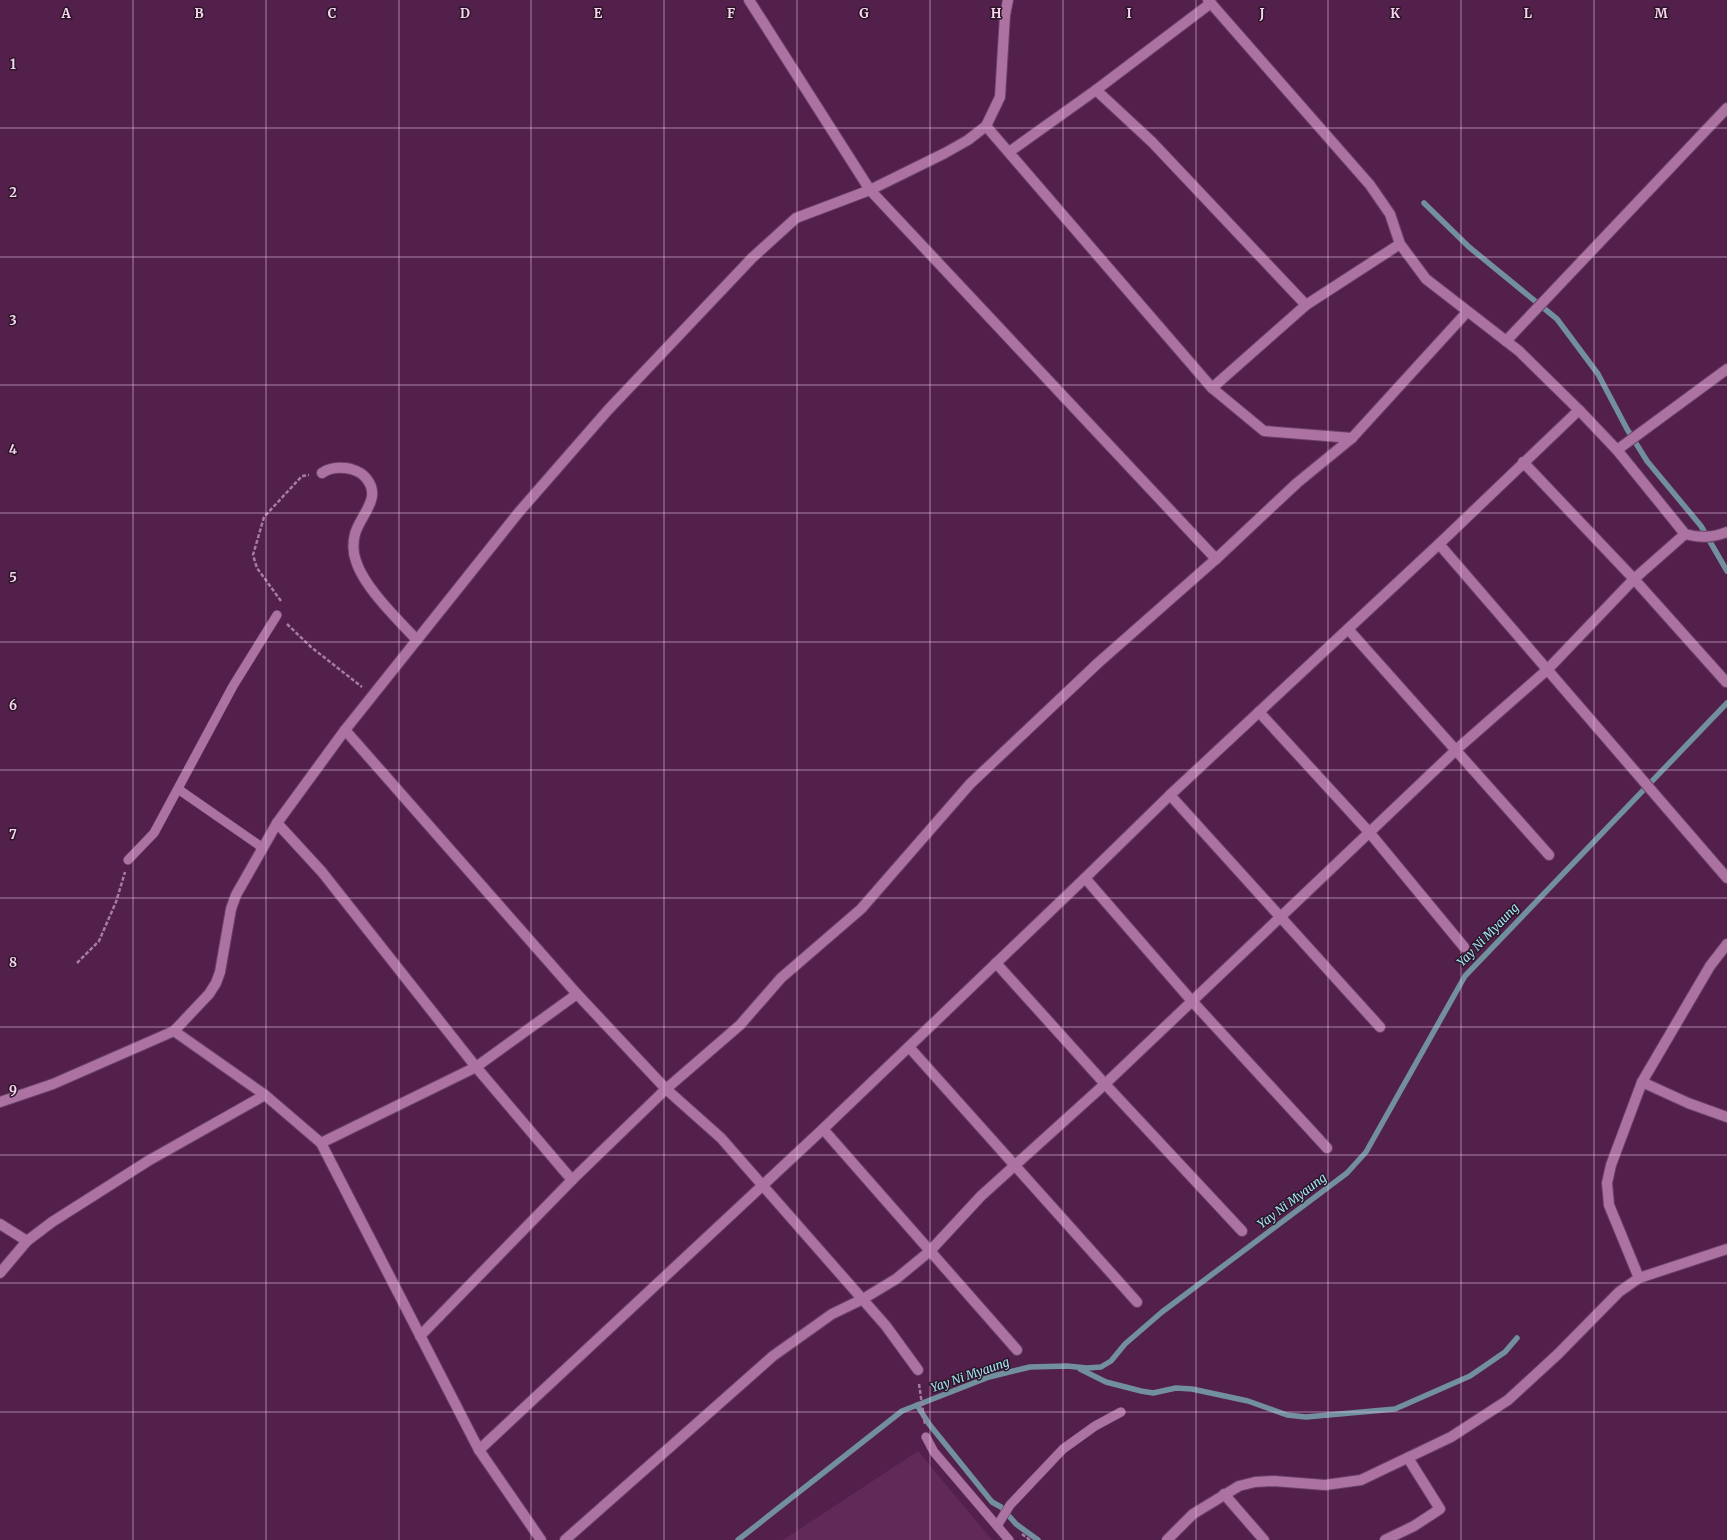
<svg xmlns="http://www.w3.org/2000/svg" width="1727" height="1540" viewBox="0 0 1727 1540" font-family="Merriweather,serif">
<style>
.built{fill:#602958}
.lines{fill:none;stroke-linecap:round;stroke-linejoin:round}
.stream{stroke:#728f9e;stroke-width:5.5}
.service-casing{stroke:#6b4065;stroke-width:10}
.minor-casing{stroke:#6b4065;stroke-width:12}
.tertiary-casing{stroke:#6b4065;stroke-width:12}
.path{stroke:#a57d9e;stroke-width:2.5;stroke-dasharray:4 2;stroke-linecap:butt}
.service{stroke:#ac73a2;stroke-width:9}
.minor{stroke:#ac73a2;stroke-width:10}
.tertiary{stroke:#ac73a2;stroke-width:10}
.grid{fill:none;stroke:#f5d6ef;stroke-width:1;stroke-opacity:0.55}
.labels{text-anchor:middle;stroke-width:3;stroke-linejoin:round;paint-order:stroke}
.water-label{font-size:12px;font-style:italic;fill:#a1e7f6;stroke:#2b1527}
.grid-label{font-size:13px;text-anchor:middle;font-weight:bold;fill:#f5d6ef;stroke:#2b1527;stroke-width:3;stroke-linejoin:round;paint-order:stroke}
</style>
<rect width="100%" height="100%" fill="#52204b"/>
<path class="built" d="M918 1451 992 1540H782H783Z"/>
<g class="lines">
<g class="stream">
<path d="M1424 203 1469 247 1557 319 1598 374 1627 429 1647 461 1701 526 1727 571"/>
<path d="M1080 1369 1106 1382 1141 1391 1153 1393 1176 1388 1192 1389 1248 1401 1287 1415 1306 1417 1395 1409 1470 1376 1505 1352 1517 1338"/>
<path d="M917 1405 929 1424 992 1502 1001 1507 1016 1524 1038 1540"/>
<path d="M738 1540 902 1411 989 1377 1030 1367 1067 1366 1087 1368 1101 1367 1111 1361 1125 1344 1162 1312 1347 1173 1366 1152 1465 976 1727 703"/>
</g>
<g class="service-casing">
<g id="service">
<path d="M178 789 263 848"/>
<path d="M128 860 154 833 233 686 277 615"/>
<path d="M926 1437 934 1452 1009 1540"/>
<path d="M997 1526 1010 1505 1063 1449 1095 1426 1121 1412"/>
</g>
</g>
<g class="minor-casing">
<g id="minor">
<path d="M749 0 870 190 1216 559"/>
<path d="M1208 0 1370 185 1390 214 1400 244 1426 279 1519 351 1579 410 1617 450 1685 534C1700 538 1712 538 1727 532"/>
<path d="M1096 90 1152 142 1306 305 1400 244"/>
<path d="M986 126 1212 388 1264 431 1352 438"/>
<path d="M1009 152 1096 90 1211 3"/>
<path d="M1506 341 1727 108"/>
<path d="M1212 388 1306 305"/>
<path d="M1617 450 1727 369"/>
<path d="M1523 462 1634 579 1726 682"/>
<path d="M322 473C331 467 341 467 351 469 358 471 362 473 366 478 383 498 360 515 355 534 353 542 353 553 356 561 364 587 398 620 417 640"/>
<path d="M1439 544 1727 878"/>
<path d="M1348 629 1549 855"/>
<path d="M1259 712 1369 832 1464 947"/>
<path d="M345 730 577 994 666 1089 721 1138 886 1326 918 1370"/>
<path d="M1170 795 1380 1027"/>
<path d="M277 823 322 872 476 1067 572 1180"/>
<path d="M1085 878 1191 1000 1327 1148"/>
<path d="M996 963 1105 1084 1242 1231"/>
<path d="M174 1031 209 994 216 983 220 972 231 909 236 895 277 823 345 730 519 512 608 410 752 258 796 218 870 190 945 153 968 140 986 126 1000 97 1005 15 1008 0"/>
<path d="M909 1047 1137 1302"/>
<path d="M1642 1082 1688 1103 1727 1117"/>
<path d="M823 1129 1017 1350"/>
<path d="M321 1143 476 1067 577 994"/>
<path d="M0 1224 27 1241"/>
<path d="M0 1273 27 1241 52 1222 148 1161 265 1095"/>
<path d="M1639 1278 1609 1205 1607 1183 1611 1165 1642 1082 1710 966 1727 944"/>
<path d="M420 1336 572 1180 666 1089 740 1025 781 978 861 909 970 784 1098 663 1216 559 1297 483 1352 438 1467 312"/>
<path d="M479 1450 823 1129 1085 878 1170 795 1439 544 1579 410"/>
<path d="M1224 1494 1264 1540"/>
<path d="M565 1540 773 1356 832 1314 863 1299 896 1279 930 1251 981 1196 1105 1084 1457 749 1547 670 1634 579 1685 534"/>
<path d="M1167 1540 1193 1514 1239 1486 1255 1482 1274 1481 1325 1485 1361 1480 1451 1437 1508 1400 1558 1354 1619 1292 1639 1278 1727 1249"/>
<path d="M1385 1540 1414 1526 1440 1509 1408 1458"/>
</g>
</g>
<g class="tertiary-casing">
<path id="tertiary" d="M0 1102 53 1084 174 1031 265 1095 321 1143 479 1450 541 1540"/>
</g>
<g class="path">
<path d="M281 601 257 568 253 555 264 517 302 476 309 475"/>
<path d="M287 624 311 647 362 687"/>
<path d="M77 963 99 941 116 902 125 872"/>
<path d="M919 1384 925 1425"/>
<path d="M1022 1534 1030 1540"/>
</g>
<use href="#service" class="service"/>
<use href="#minor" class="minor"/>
<use href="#tertiary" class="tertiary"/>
</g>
<path class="grid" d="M133 0V1540M266 0V1540M399 0V1540M531 0V1540M664 0V1540M797 0V1540M930 0V1540M1063 0V1540M1196 0V1540M1328 0V1540M1461 0V1540M1594 0V1540M0 128H1727M0 257H1727M0 385H1727M0 513H1727M0 642H1727M0 770H1727M0 898H1727M0 1027H1727M0 1155H1727M0 1283H1727M0 1412H1727"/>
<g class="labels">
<g class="water-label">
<text transform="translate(1488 935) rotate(-46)" y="4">Yay Ni Myaung</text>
<text transform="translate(1292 1201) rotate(-37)" y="4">Yay Ni Myaung</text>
<text transform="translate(970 1375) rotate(-19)" y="4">Yay Ni Myaung</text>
</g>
</g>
<g class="grid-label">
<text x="66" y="18">A</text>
<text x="199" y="18">B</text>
<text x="332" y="18">C</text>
<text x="465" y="18">D</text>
<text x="598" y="18">E</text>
<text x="731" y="18">F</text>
<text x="864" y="18">G</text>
<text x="996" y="18">H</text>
<text x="1129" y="18">I</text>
<text x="1262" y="18">J</text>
<text x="1395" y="18">K</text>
<text x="1528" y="18">L</text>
<text x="1661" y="18">M</text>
<text x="13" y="69">1</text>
<text x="13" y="197">2</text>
<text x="13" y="325">3</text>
<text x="13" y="454">4</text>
<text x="13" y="582">5</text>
<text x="13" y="710">6</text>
<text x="13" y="839">7</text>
<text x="13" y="967">8</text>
<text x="13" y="1095">9</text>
</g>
</svg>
